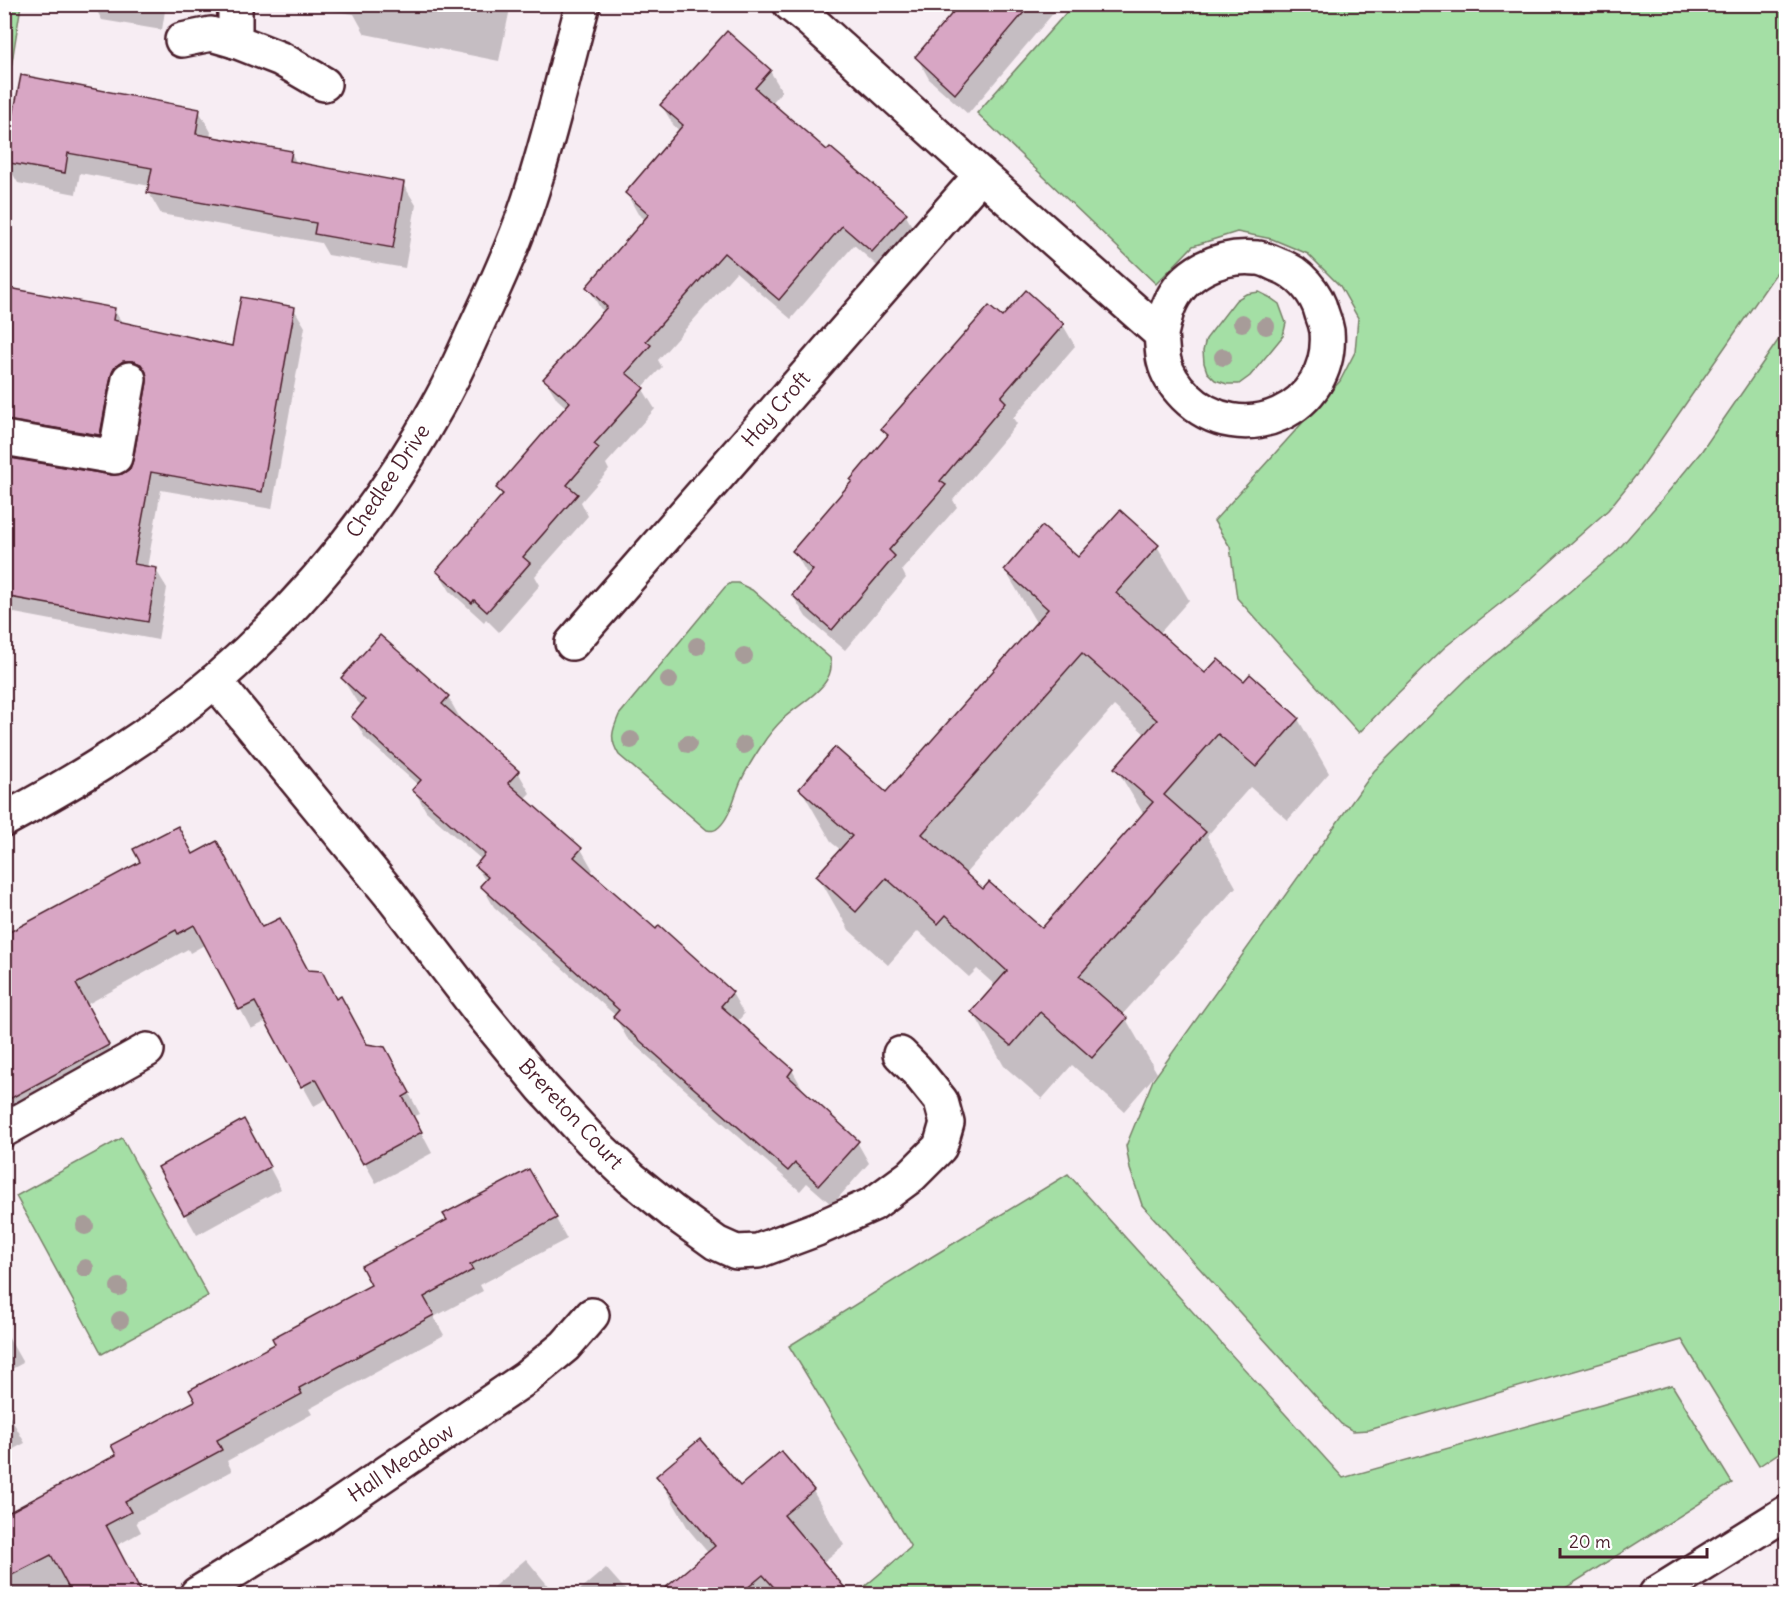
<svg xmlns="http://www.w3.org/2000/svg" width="1791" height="1599" viewBox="0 0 1791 1599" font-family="Delius,sans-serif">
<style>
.green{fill:#a4dfa5;stroke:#777f68;stroke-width:1.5}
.shadow{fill:#0003;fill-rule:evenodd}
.building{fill:#d8a6c4;stroke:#4a1f2b;stroke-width:1.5;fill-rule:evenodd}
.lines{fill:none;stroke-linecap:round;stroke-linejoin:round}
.minor-casing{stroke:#4a1f2b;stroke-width:38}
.highway-casing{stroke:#4a1f2b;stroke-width:38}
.minor{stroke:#fff;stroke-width:33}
.highway{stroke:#fff;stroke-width:33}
.tree{fill:#a79c99}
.labels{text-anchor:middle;stroke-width:4.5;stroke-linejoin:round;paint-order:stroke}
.street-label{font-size:21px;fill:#4a1f2b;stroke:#fff}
</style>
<rect width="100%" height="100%" fill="#f7edf3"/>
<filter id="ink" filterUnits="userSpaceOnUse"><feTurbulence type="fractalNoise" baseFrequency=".0167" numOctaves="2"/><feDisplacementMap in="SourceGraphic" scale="12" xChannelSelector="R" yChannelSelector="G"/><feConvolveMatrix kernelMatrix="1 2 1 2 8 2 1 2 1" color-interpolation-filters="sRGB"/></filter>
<g filter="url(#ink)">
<g class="green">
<path d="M5 4 21 5 5 106 4 5Z"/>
<path d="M1073 5H1786V259L1637 474 1608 510 1531 579 1445 647 1390 701 1359 733 1237 598 1230 547 1214 521 1340 381 1355 352 1358 318 1340 286 1308 254 1272 239 1237 232 1193 246 1156 284 977 113Z"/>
<path d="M1259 292 1269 297 1279 304 1286 323 1283 336 1250 376 1239 384H1227L1215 380 1207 372 1204 363 1203 351 1206 339 1236 300 1246 294Z"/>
<path d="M1786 329V1448L1759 1466 1682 1340 1369 1430 1353 1431 1341 1424 1142 1205 1130 1169 1126 1146 1153 1080 1374 771 1469 677 1615 553 1659 503 1701 452Z"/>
<path d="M731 583H738L752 590 830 658C838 684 802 702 785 717 777 725 768 735 762 745 754 757 747 768 741 781 734 796 731 816 719 827 715 831 712 831 707 830L619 755C609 739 612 731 619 715L725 587Z"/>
<path d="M122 1138 208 1296 102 1354 16 1196Z"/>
<path d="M1068 1174 1343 1478 1672 1385 1732 1483 1556 1594H856L911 1547 789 1346 933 1256Z"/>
</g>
<g class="shadow">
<path d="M93 4H166L162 30 102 20Z"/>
<path d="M307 4H511L499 61 365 34 354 14 308 7Z"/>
<path d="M963 4H1061L968 114 929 79 917 57Z"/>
<path d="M727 34 770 71 782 91 771 104 827 152 905 214 917 235 884 272 854 245 791 319 736 272 658 360 662 367 642 388 655 409 606 464 609 470 581 502 588 516 535 576 540 585 499 632 486 619 484 622 450 591 438 571 503 497 497 488 567 408 557 399 545 379 605 312 600 308 588 287 646 220 638 214 627 194 680 131 674 126 662 106Z"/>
<path d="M199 111 211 132 210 138 291 152 297 164 403 184 416 205 405 268 328 255 321 243 161 214 149 193 150 186 80 173 76 194 18 183 6 162Z"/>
<path d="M4 290 114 310 123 324 234 347 294 309 305 327 272 509 161 490 147 568 156 570 167 588 158 640 4 611V459L112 477 123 476 131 470 135 461 149 381 143 378 110 453 4 441Z"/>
<path d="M1003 319 1063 325 1075 346 1013 418 1017 424 953 500 957 507 902 570 906 578 845 650 806 617 793 596 810 576 806 572 794 551 888 438 883 429Z"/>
<path d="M1157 546 1189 600 1159 634 1206 675 1244 683 1250 676 1298 719 1329 773 1288 820 1250 787 1207 836 1236 887 1122 1015 1126 1019 1157 1073 1124 1111 1072 1065 1042 1099 1004 1066 973 1012 996 986 977 969 969 977 918 931 888 965 849 930 818 876 841 850 832 843 801 789 886 794 1037 624 1005 570ZM1114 706 1146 735 1116 768 1144 815 1042 930 983 891 965 874Z"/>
<path d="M380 637 448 697 460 718 458 720 518 772 530 793 524 799 581 849 593 870 590 873 656 931 659 928 732 993 744 1014 737 1022 792 1070 804 1091 857 1142 869 1163 832 1205 807 1183 800 1191 627 1038 615 1017 616 1016 494 907 482 886 486 882 476 866 482 860 426 811 414 790 418 785 365 738 353 717 362 706 355 699 342 678Z"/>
<path d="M193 855 262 929 336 1000 367 1046 396 1069 420 1114 413 1117 432 1153 376 1183 328 1098 314 1106 267 1021 251 1029 206 944 190 953 188 949 86 1005 119 1066 4 1128V937Z"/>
<path d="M256 1142 281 1189 197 1235 185 1214Z"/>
<path d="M540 1190 567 1239 480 1285 483 1291 434 1317 444 1335 309 1409 312 1414 227 1461 232 1471 136 1522 141 1532 116 1546 142 1594H4V1517L118 1456 277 1345 373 1286Z"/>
<path d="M4 1330 23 1363 4 1373Z"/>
<path d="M4 1406 25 1443 4 1454Z"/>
<path d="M658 1476 740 1488 813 1491 844 1545 822 1563 836 1580 844 1594H688L679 1579 709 1554 689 1530Z"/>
<path d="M526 1559 555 1594H485Z"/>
<path d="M606 1568 629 1594H575Z"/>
</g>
<g class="building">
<path d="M960 4H1031L955 94 915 57Z"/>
<path d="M727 31 771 70 755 88 827 150 830 147 907 213 872 252 842 226 779 300 724 253 646 341 651 345 626 373 644 388 594 444 599 448 567 485 578 494 523 557 530 563 487 612 474 600 472 603 436 571 503 494 496 488 570 402 543 379 607 307 586 287 649 214 625 193 683 125 660 105Z"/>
<path d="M21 75 200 109 196 134 292 151 290 161 404 182 393 248 314 234 316 223 147 193 152 168 68 153 65 173 4 162Z"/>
<path d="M4 287 115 308 113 320 232 346 241 297 295 307 262 492 151 472 134 564 157 568 148 622 4 596V457L112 475 122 474 130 469 133 460 147 382 146 372 141 364 133 361H123L115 367 111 376 100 435 4 420Z"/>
<path d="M1026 290 1064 324 1001 397 1006 402 940 481 946 485 889 550 895 556 832 630 792 595 813 570 792 551 852 481 850 480 888 435 881 429 989 306 1002 317Z"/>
<path d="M1120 510 1159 545 1116 593 1205 673 1218 659 1244 681 1250 674 1299 718 1256 767 1218 734 1164 795 1206 832 1079 976 1127 1018 1092 1058 1040 1012 1011 1046 971 1012 1007 971 946 915 938 924 886 878 856 912 816 876 852 836 799 789 835 747 886 792 1048 609 1004 570 1042 526 1078 557ZM1082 653 1157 720 1114 768 1153 802 1042 928 989 882 983 889 922 834Z"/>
<path d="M380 635 449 696 442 704 519 771 508 783 582 848 574 857 656 929 659 925 733 992 721 1006 793 1069 788 1076 859 1141 819 1185 795 1163 788 1171 613 1017 619 1010 480 886 488 877 475 866 485 854 412 790 421 780 351 717 365 700 341 678Z"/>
<path d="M178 826 193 854 217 841 262 927 280 918 308 970 322 971 336 999 341 996 367 1044 385 1047 410 1093 403 1097 422 1132 363 1164 316 1079 301 1087 255 1002 239 1010 194 925 178 934 176 930 76 984 109 1045 4 1102V935L140 862 133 849Z"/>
<path d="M244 1119 270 1167 184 1215 158 1167Z"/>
<path d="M529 1169 557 1218 470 1265 473 1270 424 1297 434 1315 299 1388 302 1394 217 1440 222 1450 125 1502 131 1512 106 1525 142 1594H72L51 1555 4 1579V1515L116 1455 111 1445 195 1401 189 1390 275 1344 272 1338 371 1285 361 1266 447 1220 443 1214Z"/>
<path d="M700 1439 740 1486 781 1451 814 1490 784 1515 850 1594H780L763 1575 740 1594H658L715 1546 656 1476Z"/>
</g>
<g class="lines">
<g class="minor-casing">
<g id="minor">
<path d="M235 4V41L281 59 324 84"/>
<path d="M790 4 811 21 981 175 1161 334C1162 343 1162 353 1164 361 1167 374 1176 387 1185 396 1241 452 1334 410 1327 331 1326 325 1324 319 1322 314 1317 293 1299 272 1278 265 1271 262 1264 258 1257 258 1220 254 1182 272 1168 308 1165 316 1163 326 1161 334"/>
<path d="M182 40 211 34 235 41"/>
<path d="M4 438 115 457 129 379"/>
<path d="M572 643 981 175"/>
<path d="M215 681 389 893 478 1009 542 1087 591 1140 631 1178 673 1212 716 1243 736 1252 758 1251 817 1229 873 1204 911 1176 940 1147 947 1123 941 1101 916 1070 900 1054"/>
<path d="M4 820C78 780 153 735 217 679 306 602 381 508 438 405 454 377 467 346 481 316 499 278 516 240 529 200 550 137 565 69 583 4"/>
<path d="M4 1130 147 1050"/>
<path d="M197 1594 317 1520 526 1378 565 1346 592 1315"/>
</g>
</g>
<g class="highway-casing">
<path id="highway" d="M1656 1594 1786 1513"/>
</g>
<use href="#minor" class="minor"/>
<use href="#highway" class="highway"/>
</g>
<g class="tree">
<circle cx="1242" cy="323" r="9"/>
<circle cx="1266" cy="326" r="9"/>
<circle cx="1223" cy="357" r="9"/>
<circle cx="697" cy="646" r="9"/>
<circle cx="744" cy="656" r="9"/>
<circle cx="669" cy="680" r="9"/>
<circle cx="631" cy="740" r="9"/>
<circle cx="688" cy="744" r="9"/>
<circle cx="744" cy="745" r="9"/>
<circle cx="85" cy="1226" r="9"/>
<circle cx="85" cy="1268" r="9"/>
<circle cx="119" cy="1287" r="9"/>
<circle cx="120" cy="1320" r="9"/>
</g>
</g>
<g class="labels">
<g class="street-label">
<text transform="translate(776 409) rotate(-49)" y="7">Hay Croft</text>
<text transform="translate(388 481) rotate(-56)" y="7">Chedlee Drive</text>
<text transform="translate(571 1114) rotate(47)" y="7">Brereton Court</text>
<text transform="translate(401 1463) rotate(-34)" y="7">Hall Meadow</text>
</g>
</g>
<rect width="1791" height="1599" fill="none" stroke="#fff" stroke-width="24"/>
<rect x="12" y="12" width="1767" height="1575" fill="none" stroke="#4a1f2b" stroke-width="2" filter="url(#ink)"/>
<path d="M1560 1548v9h147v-9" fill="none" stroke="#4a1f2b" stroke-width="3"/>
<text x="1569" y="1548" font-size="18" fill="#4a1f2b" stroke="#ffffff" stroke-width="4.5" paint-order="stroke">20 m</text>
</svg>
